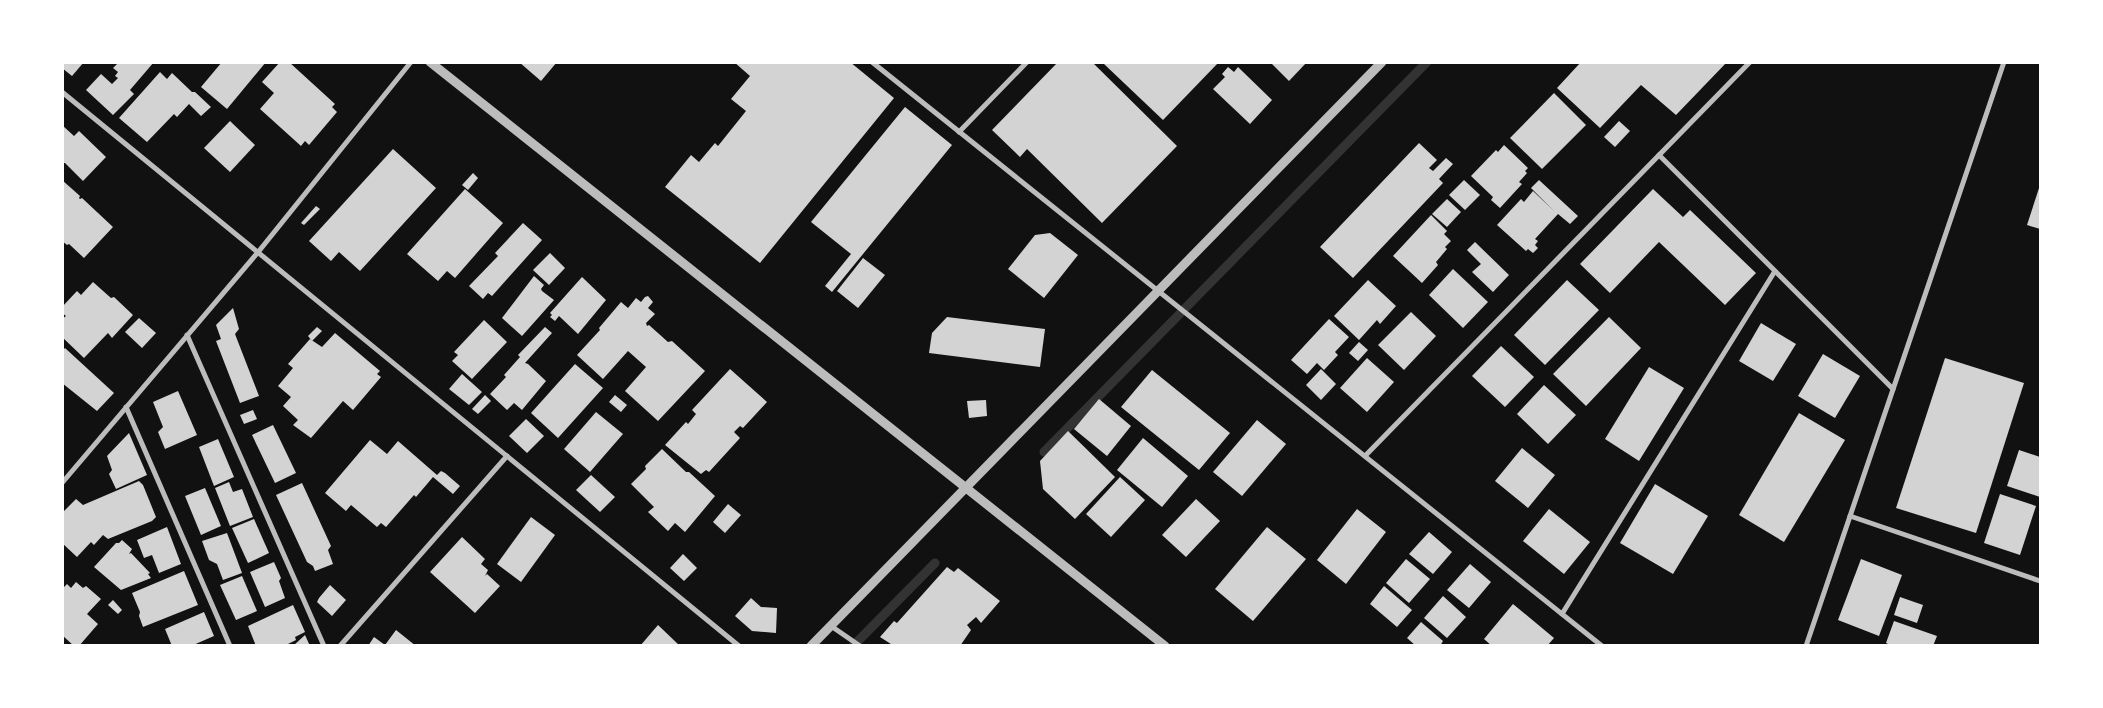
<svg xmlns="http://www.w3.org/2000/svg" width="2103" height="708" viewBox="0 0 2103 708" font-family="'Fira Sans Condensed',sans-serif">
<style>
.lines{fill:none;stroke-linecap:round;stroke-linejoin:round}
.stream{stroke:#333;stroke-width:9}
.building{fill:#d3d3d3}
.minor{stroke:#bcbcbc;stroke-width:5}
.tertiary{stroke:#bcbcbc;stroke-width:9}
</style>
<rect width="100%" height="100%" fill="#111"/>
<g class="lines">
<g class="stream">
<path d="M1044 452 1427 62"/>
<path d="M853 646 935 563"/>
</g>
</g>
<g class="building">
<path d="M62 62H84L72 76 62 68Z"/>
<path d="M119 62H154L130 90 134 94 113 115 86 90 101 74 112 84 118 78 115 76 118 72 113 68Z"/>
<path d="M222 62H266L227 109 201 87Z"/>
<path d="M280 62H289L335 104 332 107 337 112 309 145 305 141 301 146 260 109 274 93 262 82Z"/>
<path d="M519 62H557L541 81Z"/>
<path d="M734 62H850L894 98 760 263 665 187 691 155 699 162 715 143 718 146 746 111 731 99 750 76Z"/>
<path d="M1058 62H1092L1177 146 1102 223 1027 149 1020 157 992 130Z"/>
<path d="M1105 62H1219L1163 120 1104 64Z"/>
<path d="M1270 62H1307L1289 81Z"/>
<path d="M1581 62H1727L1676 115 1641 85 1600 128 1557 88Z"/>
<path d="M1228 67 1234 72 1238 67 1272 100 1250 124 1213 89 1225 77 1222 74Z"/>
<path d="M160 72 167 79 172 73 192 92H195L211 107 201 116 189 104 177 117 174 114 147 142 119 118Z"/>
<path d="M1554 93 1586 125 1542 169 1510 138Z"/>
<path d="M905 107 952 145 832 292 825 286 851 254 811 222Z"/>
<path d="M230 121 255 145 230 172 204 148Z"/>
<path d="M1619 121 1630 131 1615 147 1604 137Z"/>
<path d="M62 125 74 136 79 131 106 157 83 181 65 163H62Z"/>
<path d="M1419 143 1437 160 1429 168 1433 171 1446 158 1453 164 1439 179 1443 183 1353 278 1320 247Z"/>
<path d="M1504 145 1528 168 1525 171 1527 173 1519 182 1522 184 1500 208 1491 200 1493 197 1471 176 1496 150 1498 152Z"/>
<path d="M393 149 436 188 360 271 339 252 331 261 309 241Z"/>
<path d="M473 173 478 178 468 190 462 185Z"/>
<path d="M62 180 80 196 79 198 80 199 82 198 113 227 84 258 69 244 67 245 62 241Z"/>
<path d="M1464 180 1480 195 1465 210 1449 195Z"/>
<path d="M1539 180 1578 216 1570 224 1558 214 1535 239 1538 241 1535 245 1538 248 1533 253 1528 249 1526 251 1497 225 1521 199 1524 202 1533 191 1554 211 1531 188Z"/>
<path d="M2040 185V229L2027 225Z"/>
<path d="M465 189 503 223 455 278 447 271 438 281 407 254Z"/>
<path d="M1653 189 1683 217 1690 210 1756 273 1725 305 1659 242 1610 293 1580 264Z"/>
<path d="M1447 199 1461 212 1447 227 1432 214Z"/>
<path d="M316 206 320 209 304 225 301 223Z"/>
<path d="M1431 215 1447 231 1444 234 1451 241 1445 247 1447 249 1436 262 1438 265 1422 283 1393 256Z"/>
<path d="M523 223 542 240 492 296 488 293 483 299 469 286 498 256 495 253Z"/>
<path d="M1050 233 1078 255 1044 298 1008 269 1035 235Z"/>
<path d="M1475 242 1509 275 1493 292 1472 272 1481 264 1467 250Z"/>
<path d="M550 253 565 268 549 285 533 270Z"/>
<path d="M863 258 885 275 858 308 837 291Z"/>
<path d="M1453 269 1488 302 1463 328 1429 295Z"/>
<path d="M534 276 544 285 541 289 542 291 554 300 522 336 502 318Z"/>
<path d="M582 277 606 300 578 334 559 316 555 321 550 317 552 315 550 313Z"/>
<path d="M1368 280 1396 306 1380 324 1377 320 1359 340 1334 316Z"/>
<path d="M1567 280 1599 310 1545 365 1514 335Z"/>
<path d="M93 282 111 298 114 297 133 315 112 338 108 333 84 358 62 337V319L66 316 62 313V307L77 291 81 295Z"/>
<path d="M648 296 653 302 648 308 655 314 646 323 647 326 649 325 668 342 672 341 705 371 658 421 625 391 646 367 628 351 603 379 577 355 600 330 599 328 621 302 628 308 636 298 641 302 645 297Z"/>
<path d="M233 308 239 329 235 334 259 396 240 403 216 341 221 339 216 325Z"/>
<path d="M1411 312 1436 336 1404 370 1378 345Z"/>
<path d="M947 317 1045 329 1040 367 929 353 932 333Z"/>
<path d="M1609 317 1641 348 1586 406 1553 374Z"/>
<path d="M139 318 156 333 142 348 125 332Z"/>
<path d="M1329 319 1349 337 1335 352 1338 355 1324 370 1317 363 1307 374 1291 360Z"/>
<path d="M484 320 507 342 472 379 452 361 458 355 454 352Z"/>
<path d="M1761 323 1796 344 1773 381 1739 361Z"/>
<path d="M317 327 322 331 312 341 308 336Z"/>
<path d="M545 327 552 333 525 363 528 364 546 381 522 410 514 403 507 410 490 394 506 377 504 375 520 357 518 355Z"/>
<path d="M335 333 380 371 377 374 381 377 353 410 343 401 311 438 293 425 298 420 283 406 291 397 278 386 293 368 288 364 310 339 322 347Z"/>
<path d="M1359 342 1368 350 1358 361 1349 353Z"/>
<path d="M1501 346 1534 377 1505 407 1472 376Z"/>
<path d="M65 348 114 393 97 411 62 383V351Z"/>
<path d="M1823 354 1860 376 1835 418 1798 396Z"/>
<path d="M1367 358 1394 382 1367 412 1340 388Z"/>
<path d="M1945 358 2024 383 1976 533 1896 508Z"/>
<path d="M575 364 603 388 558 438 531 413Z"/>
<path d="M1649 367 1684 388 1639 461 1605 439Z"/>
<path d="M730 369 767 402 743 428 740 426 734 432 740 438 709 472 706 470 701 474 665 445 686 422 688 424 696 414 692 410Z"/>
<path d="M1321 369 1336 384 1321 400 1306 385Z"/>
<path d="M1152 370 1230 433 1199 470 1121 407Z"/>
<path d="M462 374 482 392 469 405 449 389Z"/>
<path d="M1544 385 1576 415 1548 444 1517 414Z"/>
<path d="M178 391 197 435 165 449 158 432 163 427 153 402Z"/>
<path d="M485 395 491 401 478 414 472 409Z"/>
<path d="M615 395 627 405 621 412 609 402Z"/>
<path d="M1099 399 1131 426 1107 456 1074 429Z"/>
<path d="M986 400 987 416 969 418 967 401Z"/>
<path d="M253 410 257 419 244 424 240 415Z"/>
<path d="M596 412 623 434 590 472 564 449Z"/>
<path d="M1799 413 1845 440 1784 542 1739 515Z"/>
<path d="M526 419 544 436 527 453 509 436Z"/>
<path d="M1257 420 1286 444 1242 496 1213 472Z"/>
<path d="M273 425 296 473 275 483 252 435Z"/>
<path d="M1068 431 1115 477 1075 519 1043 489 1040 461Z"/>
<path d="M129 433 147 475 116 489 109 474 112 470 107 456Z"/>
<path d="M1143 438 1188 476 1162 507 1117 470Z"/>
<path d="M218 439 234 477 214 486 199 447Z"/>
<path d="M370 440 387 454 398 441 437 475 441 471 445 473 460 486 453 494 433 477 416 497 414 495 386 527 381 523 377 527 351 505 346 511 325 493Z"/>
<path d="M1522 448 1555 475 1528 508 1495 481Z"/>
<path d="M662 449 686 472H689L715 496 685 532 675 523 668 531 648 512 654 507 631 484 646 469 645 466Z"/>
<path d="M2019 450 2040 457V497L2007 486Z"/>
<path d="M591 475 615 497 600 512 576 490Z"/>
<path d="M1120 477 1145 500 1111 537 1086 514Z"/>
<path d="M139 481 143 485 156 517 152 521 108 539 103 535 94 545 91 542 77 557 62 543V513L76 499 83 505Z"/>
<path d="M229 482 233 492 242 489 253 517 230 526 215 488Z"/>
<path d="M302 483 331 546 328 550 333 564 315 571 313 566 307 562 276 495Z"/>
<path d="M1655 484 1708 516 1673 574 1620 543Z"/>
<path d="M205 488 221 526 201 535 185 496Z"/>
<path d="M2000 494 2036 506 2020 555 1984 543Z"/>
<path d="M1196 499 1220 521 1186 557 1162 535Z"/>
<path d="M728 504 741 515 725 533 713 522Z"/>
<path d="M1357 509 1386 532 1346 584 1317 560Z"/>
<path d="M1549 509 1590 542 1564 574 1523 541Z"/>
<path d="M531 517 555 535 521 582 497 564Z"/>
<path d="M254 519 269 553 248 563 232 528Z"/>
<path d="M167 527 181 564 159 573 152 555 144 558 137 540Z"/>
<path d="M1267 527 1306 559 1253 621 1215 589Z"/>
<path d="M1429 532 1452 552 1433 574 1409 554Z"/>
<path d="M227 533 242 573 223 580 217 564 209 560 202 541Z"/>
<path d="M462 537 485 559 481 564 488 570 485 576 487 574 500 586 475 613 430 572Z"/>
<path d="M122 540 132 549 129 554 131 553 150 573 148 574 151 578 121 590 94 567 116 543H119Z"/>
<path d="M683 554 697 568 684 581 670 568Z"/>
<path d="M1406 559 1430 579 1409 603 1386 583Z"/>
<path d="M1861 559 1902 575 1879 636 1838 620Z"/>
<path d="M274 562 281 578 279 581 285 598 265 607 250 572Z"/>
<path d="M1470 564 1491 582 1469 608 1447 590Z"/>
<path d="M947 567 954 572 958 568 1000 601 981 623 976 617 967 625 971 630 960 646H894L880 637 894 621 897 623Z"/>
<path d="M184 571 198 605 143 627 139 616 140 612 132 593Z"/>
<path d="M242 576 257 611 236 620 220 585Z"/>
<path d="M76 582 83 588 86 586 101 599 87 614 98 624 79 646H74L62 635V589L67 584 71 588Z"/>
<path d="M330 585 346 600 332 616 317 602 319 598Z"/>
<path d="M1384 586 1412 610 1397 627 1370 604Z"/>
<path d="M1443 596 1466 617 1447 638 1424 618Z"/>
<path d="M1900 597 1923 605 1917 623 1894 615Z"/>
<path d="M751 598 761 607 777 608 776 633 752 631 735 616Z"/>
<path d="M113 600 122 610 118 614 108 605Z"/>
<path d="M1513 604 1554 638 1547 646H1492L1484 639Z"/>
<path d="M293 605 305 632 295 637 296 640 284 646H256L248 626Z"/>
<path d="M204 612 214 636 191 646H172L165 629Z"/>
<path d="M1894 621 1937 636 1933 646H1892L1886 643Z"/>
<path d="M1421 622 1443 641 1440 646H1416L1407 638Z"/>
<path d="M658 625 680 646H640Z"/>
<path d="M396 630 416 646H368L374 637 385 645Z"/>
<path d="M305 635 310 646H293Z"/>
</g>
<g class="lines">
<g class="minor">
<path d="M872 62 1602 646"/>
<path d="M62 92 739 646"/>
<path d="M959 132 1027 62"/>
<path d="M1659 155 1893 389"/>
<path d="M187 335 324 646"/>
<path d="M126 407 230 646"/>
<path d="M1365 456 1750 62"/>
<path d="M62 483 259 251 411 62"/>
<path d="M1850 516 2040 581"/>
<path d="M1562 614 1775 271"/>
<path d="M831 626 860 646"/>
<path d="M340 646 507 456"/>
<path d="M1806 646 2004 62"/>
</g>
<g class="tertiary">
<path d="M430 62 1165 646"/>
<path d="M811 646 1382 62"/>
</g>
</g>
<rect width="2103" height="708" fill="none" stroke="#ffffff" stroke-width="128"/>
</svg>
